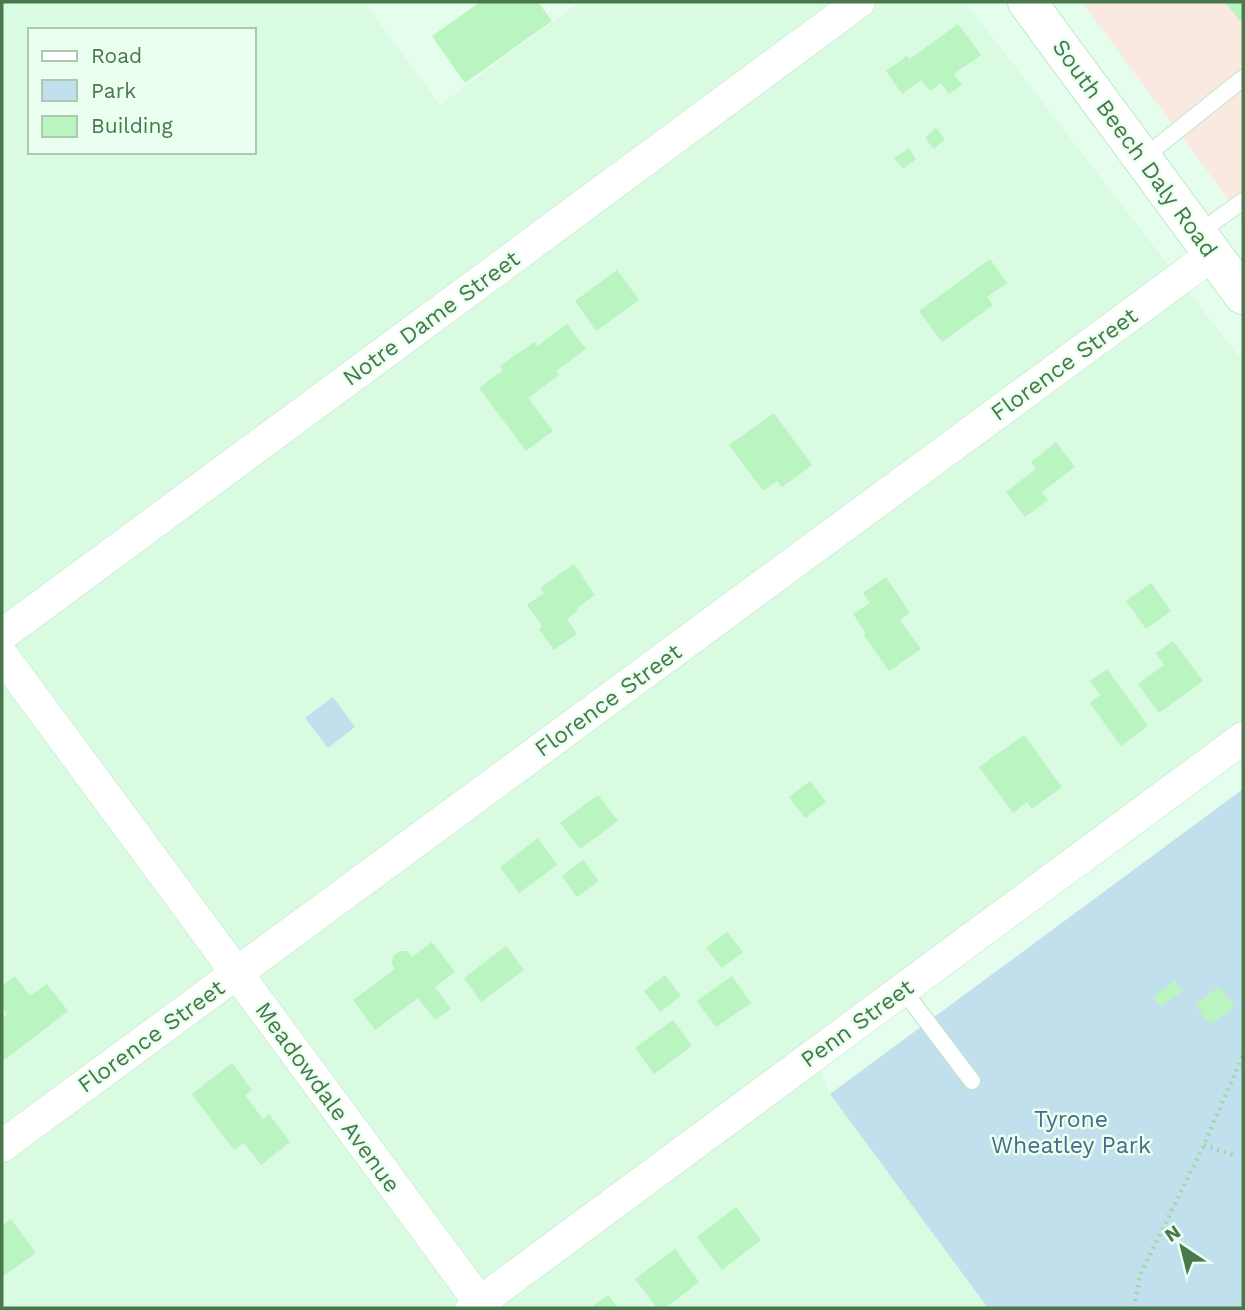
<svg xmlns="http://www.w3.org/2000/svg" width="1245" height="1310" viewBox="0 0 1245 1310" font-family="'Work Sans',sans-serif">
<style>
.residential{fill:#d8fbe1;fill-rule:evenodd}
.education{fill:#fae9e0}
.green{fill:#c1dfec}
.building{fill:#baf4c0}
.lines{fill:none;stroke-linecap:round;stroke-linejoin:round}
.service-casing{stroke:#c1e5c8;stroke-width:18}
.minor-casing{stroke:#c1e5c8;stroke-width:33}
.secondary-casing{stroke:#beeac6;stroke-width:40}
.path{stroke:#9ddaa3;stroke-width:4.5;stroke-dasharray:2 5;stroke-linecap:butt}
.service{stroke:#fff;stroke-width:16}
.minor{stroke:#fff;stroke-width:32}
.secondary{stroke:#fff;stroke-width:38}
.labels{text-anchor:middle;stroke-width:5;stroke-linejoin:round;paint-order:stroke}
.street-label{font-size:23px;fill:#48784b;stroke:#ebfff1}
.park-label{font-size:23px;fill:#446d8a;stroke:#ebfff1}
</style>
<rect width="100%" height="100%" fill="#e4fdec"/>
<path class="residential" d="M2 2H364L440 105 580 2H965L1243 362V738L813 1056 830 1094 988 1308H2ZM30 30H254V152H30Z"/>
<path class="education" d="M1082 2H1243V219Z"/>
<g class="green">
<path d="M333 697 355 727 328 748 305 718Z"/>
<path d="M1243 789V1308H988L830 1094Z"/>
</g>
<g class="building">
<path d="M480 2H538L552 21 465 83 432 36Z"/>
<path d="M1225 2H1243V19L1240 21Z"/>
<path d="M958 24 981 55 954 74 962 85 949 94 941 83 930 91 921 80 902 94 886 71 907 56 910 59Z"/>
<path d="M936 128 945 139 934 149 925 138Z"/>
<path d="M909 148 916 159 903 169 894 158Z"/>
<path d="M990 259 1007 283 987 297 993 305 942 342 919 311Z"/>
<path d="M617 270 639 300 596 331 575 301Z"/>
<path d="M567 324 586 349 556 371 559 375 528 398 553 431 526 451 479 388 503 370 500 366 534 342 537 346Z"/>
<path d="M774 413 812 465 782 487 777 481 763 491 729 445Z"/>
<path d="M1056 442 1075 467 1042 492 1048 500 1025 517 1006 492 1036 469 1031 462Z"/>
<path d="M574 564 595 595 576 609 578 611 567 619 577 634 554 650 539 629 542 626 527 605 544 593 540 588Z"/>
<path d="M886 577 910 613 900 620 921 649 889 671 863 634 866 633 853 614 870 603 863 593Z"/>
<path d="M1151 583 1171 611 1146 629 1126 601Z"/>
<path d="M1173 641 1203 681 1159 713 1138 684 1164 665 1156 653Z"/>
<path d="M1107 669 1148 726 1121 746 1090 703 1100 695 1090 681Z"/>
<path d="M1024 735 1062 787 1032 809 1027 802 1013 813 979 767Z"/>
<path d="M810 781 826 802 805 818 789 797Z"/>
<path d="M598 795 618 821 580 849 560 823Z"/>
<path d="M538 838 557 865 519 893 500 867Z"/>
<path d="M583 860 599 881 577 897 562 876Z"/>
<path d="M727 932 743 952 722 968 706 948Z"/>
<path d="M432 942 455 972 435 987 451 1009 435 1020 418 998 375 1030 353 1000 395 969 392 964 393 956 400 951H408L412 957Z"/>
<path d="M506 946 524 970 481 1002 464 978Z"/>
<path d="M665 975 681 996 660 1012 644 991Z"/>
<path d="M15 976 30 996 47 984 68 1011 3 1061 2 1018 7 1014 2 1007V986Z"/>
<path d="M732 976 751 1003 716 1027 697 1001Z"/>
<path d="M1175 980 1183 991 1161 1007 1153 997Z"/>
<path d="M1219 986 1235 1007 1210 1025 1195 1005Z"/>
<path d="M673 1020 692 1046 654 1074 635 1048Z"/>
<path d="M232 1063 252 1090 245 1095 263 1119 269 1114 290 1142 261 1165 244 1143 234 1150 192 1094Z"/>
<path d="M736 1207 761 1240 722 1270 697 1237Z"/>
<path d="M11 1219 36 1253 2 1277V1226Z"/>
<path d="M675 1249 699 1282 665 1308H657L635 1279Z"/>
<path d="M608 1295 618 1308H590Z"/>
</g>
<g class="lines">
<g class="service-casing">
<g id="service">
<path d="M1143 158 1243 78"/>
<path d="M1198 233 1243 201"/>
<path d="M903 990 972 1081"/>
</g>
</g>
<g class="minor-casing">
<g id="minor">
<path d="M2 635 859 2"/>
<path d="M2 655 484 1308"/>
<path d="M2 1146 1213 254"/>
<path d="M472 1308 1243 738"/>
</g>
</g>
<g class="secondary-casing">
<path id="secondary" d="M1027 2 1243 295"/>
</g>
<g class="path">
<path d="M1204 1145 1236 1156"/>
<path d="M1134 1308 1140 1275 1204 1145 1243 1055"/>
</g>
<use href="#service" class="service"/>
<use href="#minor" class="minor"/>
<use href="#secondary" class="secondary"/>
</g>
<g class="labels">
<g class="street-label">
<text transform="translate(1135 148) rotate(54)" y="8">South Beech Daly Road</text>
<text transform="translate(431 318) rotate(-36)" y="8">Notre Dame Street</text>
<text transform="translate(1064 364) rotate(-36)" y="8">Florence Street</text>
<text transform="translate(608 700) rotate(-36)" y="8">Florence Street</text>
<text transform="translate(857 1023) rotate(-36)" y="8">Penn Street</text>
<text transform="translate(151 1036) rotate(-36)" y="8">Florence Street</text>
<text transform="translate(328 1097) rotate(54)" y="8">Meadowdale Avenue</text>
</g>
<g class="park-label">
<text x="1071" y="1127">Tyrone<tspan x="1071" dy="26">Wheatley Park</tspan></text>
</g>
</g>
<rect width="1245" height="1310" fill="none" stroke="#48784b" stroke-width="7"/>
<rect x="28" y="28" width="228" height="126" fill="#ebfff1" stroke="#aac9af" stroke-width="2"/>
<rect x="42" y="51" width="35" height="10" fill="#ffffff" stroke="#aac9af" stroke-width="2"/>
<text x="91" y="63" font-size="21" fill="#48784b">Road</text>
<rect x="42" y="80" width="35" height="21" fill="#c1dfec" stroke="#aac9af" stroke-width="2"/>
<text x="91" y="98" font-size="21" fill="#48784b">Park</text>
<rect x="42" y="116" width="35" height="21" fill="#baf4c0" stroke="#aac9af" stroke-width="2"/>
<text x="91" y="133" font-size="21" fill="#48784b">Building</text>
<g transform="translate(1182 1247) rotate(325)" stroke="#ebfff1" stroke-width="5" paint-order="stroke">
<path d="M0-5L12 26L0 18L-12 26Z" fill="#48784b"/>
<text y="-10" font-size="19" font-weight="bold" text-anchor="middle" fill="#48784b">N</text>
</g>
</svg>
